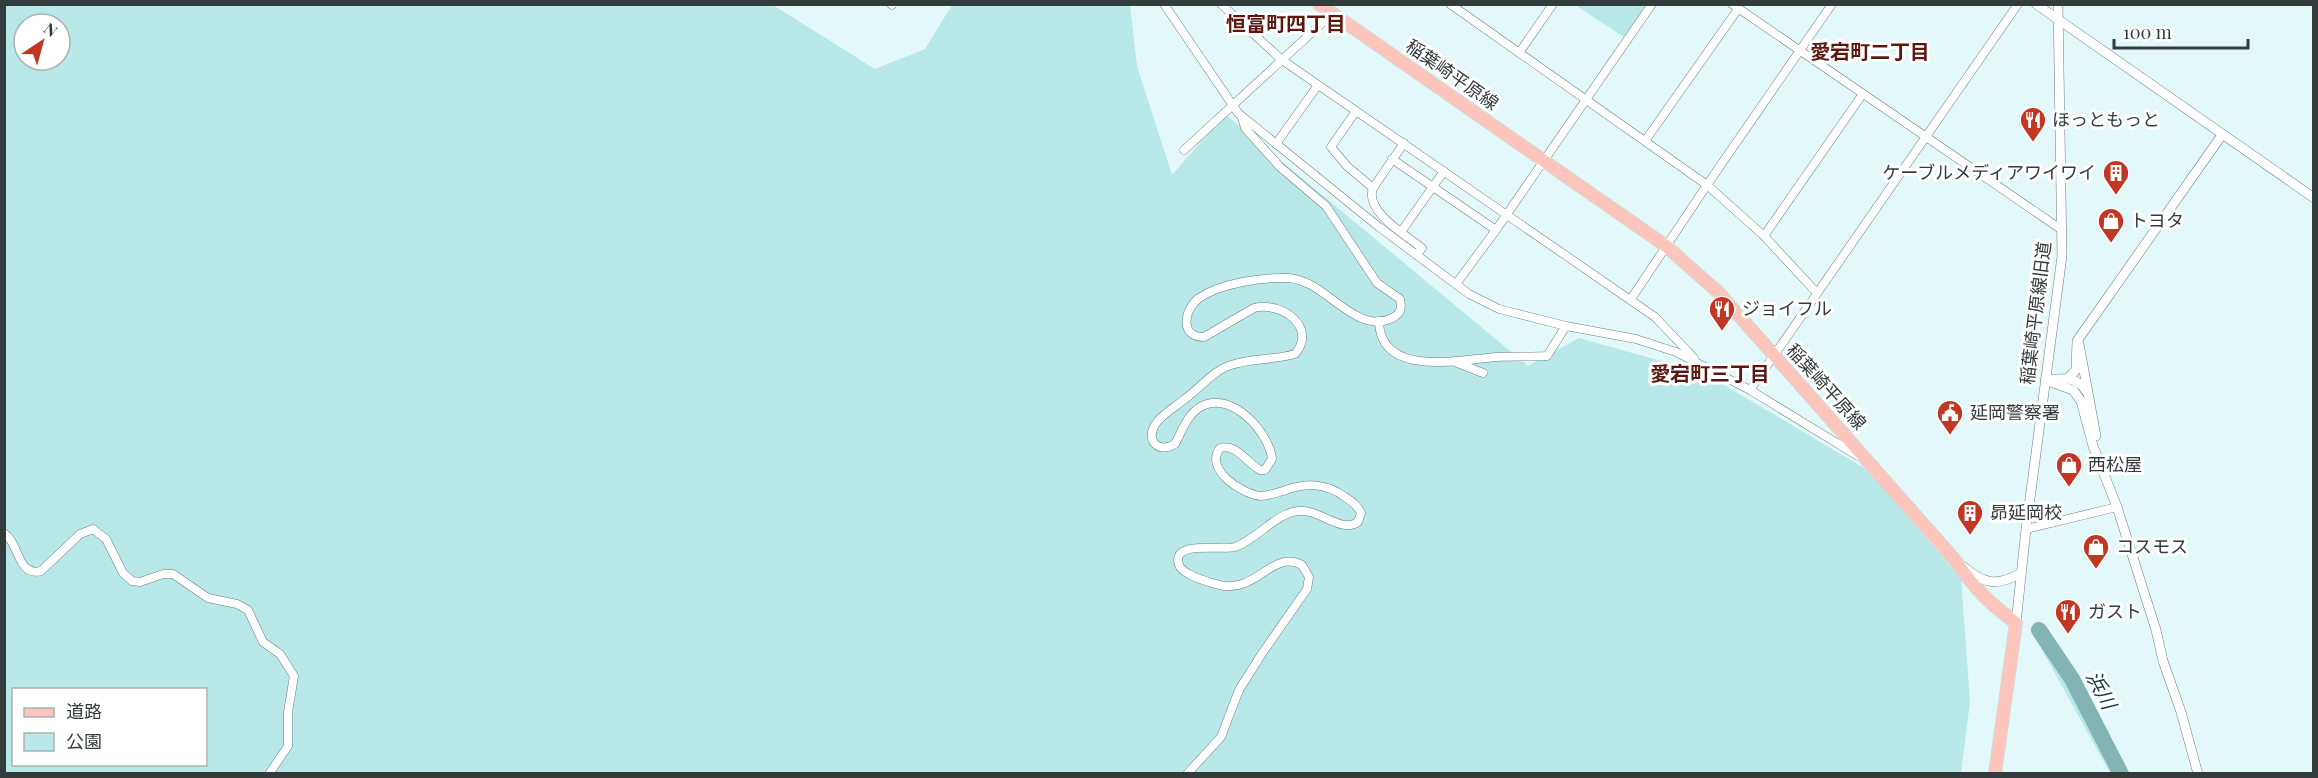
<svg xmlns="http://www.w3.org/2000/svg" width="2318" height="778" viewBox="0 0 2318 778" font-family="'Playfair Display','Noto Sans JP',serif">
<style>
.green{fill:#b8e8e8;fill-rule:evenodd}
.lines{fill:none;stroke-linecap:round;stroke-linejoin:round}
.river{stroke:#83b3b2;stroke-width:16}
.minor-casing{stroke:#6a7e7d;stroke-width:9}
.tertiary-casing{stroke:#6a7e7d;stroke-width:10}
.primary-casing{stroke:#d6d8d8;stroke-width:14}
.minor{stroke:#fff;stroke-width:8}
.tertiary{stroke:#fff;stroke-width:9}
.primary{stroke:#fdc5bc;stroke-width:12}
.labels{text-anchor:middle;stroke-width:6;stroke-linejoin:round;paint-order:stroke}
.street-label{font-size:18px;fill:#333b3b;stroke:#fff}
.poi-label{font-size:18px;fill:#333b3b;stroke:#fff;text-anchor:start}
.neighbourhood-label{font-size:20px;font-weight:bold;fill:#5c1810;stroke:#fff}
.water-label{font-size:20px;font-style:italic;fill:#0d3c3c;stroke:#fff}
</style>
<rect width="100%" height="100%" fill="#e3f9f9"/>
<g class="green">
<path d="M5 4 773 5 875 69 925 49 952 5H1130L1137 66 1172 175 1225 114 1528 366 1579 338 1704 373 1866 469 1961 578 1970 701 1961 774H5ZM24 24H60V60H24ZM14 690H206V764H14Z"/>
<path d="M1575 5 1646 4V5L1624 37Z"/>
<path d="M2038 633 2063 662 2127 773H2110L2036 639Z"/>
</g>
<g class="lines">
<path class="river" d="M2039 630 2072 679 2121 774"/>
<g class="minor-casing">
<g id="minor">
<path d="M891 4 892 5"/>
<path d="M1164 4 1238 113 1379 227 1469 294 1499 309 1566 326 1636 339 1676 352 1750 390 1858 456"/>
<path d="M1221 4 1282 60 1655 317 1694 358"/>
<path d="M1450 4 1707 185 1764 236 1817 293"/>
<path d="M1732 4 2062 230"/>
<path d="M1519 53 1553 4"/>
<path d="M1356 111 1331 147 1347 166 1373 188 1404 143"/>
<path d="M1645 141 1738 9"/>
<path d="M1276 144 1318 85"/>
<path d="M1184 150 1332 14"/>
<path d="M1392 159 1496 230"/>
<path d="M1373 188C1364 211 1407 236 1422 248L1417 255"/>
<path d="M1401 232 1444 171"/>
<path d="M1764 236 1862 95"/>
<path d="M1456 284 1496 230 1652 4"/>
<path d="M1631 299 1707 185 1832 4"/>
<path d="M1379 321C1380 378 1459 360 1496 357 1513 356 1530 357 1547 356L1566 326"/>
<path d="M1455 362 1483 373"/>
<path d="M1750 390 2018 4"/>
<path d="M2026 529 2117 507"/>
<path d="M4 533C20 544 17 577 41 571L80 534 93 529 106 539 123 573 132 581 140 582 163 574H173L208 598 237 604 248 610 263 642 280 654 294 676 288 712V746L269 774"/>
<path d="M1187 774 1221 737 1239 690 1263 652 1307 589 1309 577 1302 565C1272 549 1257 594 1219 585 1209 582 1197 579 1189 574 1185 572 1180 568 1179 565 1170 539 1224 551 1235 547 1258 539 1274 514 1298 511 1318 508 1341 534 1358 522L1361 513C1358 505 1351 501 1345 497 1325 482 1305 483 1283 491 1276 493 1268 496 1261 496 1241 494 1204 469 1220 448 1236 443 1247 463 1260 470H1265L1272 459C1269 432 1232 391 1202 406 1188 413 1182 431 1175 444 1157 455 1144 438 1157 422 1165 412 1177 406 1186 398 1200 388 1214 370 1231 365 1251 358 1274 360 1295 354 1318 327 1281 301 1254 308L1204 337C1179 337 1184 309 1199 298 1221 283 1263 277 1289 278 1297 279 1303 281 1311 285 1334 297 1363 333 1392 318 1401 314 1402 308 1400 299L1377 283 1326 206 1280 167 1245 128 1242 117"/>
</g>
</g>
<g class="tertiary-casing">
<g id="tertiary">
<path d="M2036 4 2314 198"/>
<path d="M2079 344 2096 436"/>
<path d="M2069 377 2076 370 2077 341 2222 135"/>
<path d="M2045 380 2073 390 2081 401 2093 446 2117 507 2156 630 2163 661 2181 712 2198 774"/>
<path d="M2047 380C2064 378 2077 376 2087 392"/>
<path d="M1964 567C1985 585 1998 586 2021 573"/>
<path d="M2016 623 2026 529 2062 256 2058 4"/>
</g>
</g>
<g class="primary-casing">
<path id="primary" d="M1319 4 1666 246 1719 293 1955 560C1973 587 1990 604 2016 623L1995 774"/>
</g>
<use href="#minor" class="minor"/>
<use href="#tertiary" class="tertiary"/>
<use href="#primary" class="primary"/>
</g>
<defs>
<g id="restaurant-pin" transform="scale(1.35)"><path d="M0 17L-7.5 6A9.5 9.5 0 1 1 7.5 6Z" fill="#c23624" stroke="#fff"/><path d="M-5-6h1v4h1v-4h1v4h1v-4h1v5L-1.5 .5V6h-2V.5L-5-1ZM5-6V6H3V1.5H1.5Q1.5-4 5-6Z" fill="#fff"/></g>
<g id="building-pin" transform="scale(1.35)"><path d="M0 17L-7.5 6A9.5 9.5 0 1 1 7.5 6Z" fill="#c23624" stroke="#fff"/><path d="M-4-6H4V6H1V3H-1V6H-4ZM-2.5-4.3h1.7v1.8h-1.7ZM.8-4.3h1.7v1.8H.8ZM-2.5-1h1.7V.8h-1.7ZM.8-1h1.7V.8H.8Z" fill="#fff"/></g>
<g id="shop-pin" transform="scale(1.35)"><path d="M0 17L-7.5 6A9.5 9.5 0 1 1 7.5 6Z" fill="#c23624" stroke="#fff"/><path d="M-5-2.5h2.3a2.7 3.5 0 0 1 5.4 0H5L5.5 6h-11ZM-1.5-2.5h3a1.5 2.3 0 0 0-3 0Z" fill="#fff"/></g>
<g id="civic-pin" transform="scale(1.35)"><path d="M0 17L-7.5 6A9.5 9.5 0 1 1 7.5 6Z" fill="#c23624" stroke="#fff"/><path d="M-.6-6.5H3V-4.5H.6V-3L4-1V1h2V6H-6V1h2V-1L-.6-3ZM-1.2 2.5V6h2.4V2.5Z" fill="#fff"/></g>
</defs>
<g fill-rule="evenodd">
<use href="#restaurant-pin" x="2033" y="120"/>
<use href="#building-pin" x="2116" y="173"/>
<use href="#shop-pin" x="2111" y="221"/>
<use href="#restaurant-pin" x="1722" y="309"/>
<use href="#civic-pin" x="1950" y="413"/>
<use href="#shop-pin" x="2069" y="465"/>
<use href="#building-pin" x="1970" y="513"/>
<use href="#shop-pin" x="2096" y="547"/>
<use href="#restaurant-pin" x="2068" y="612"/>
</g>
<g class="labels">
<g class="street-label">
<text transform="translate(1452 75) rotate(35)" y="6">稲葉崎平原線</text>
<text transform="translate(2036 313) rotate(-83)" y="6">稲葉崎平原線旧道</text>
<text transform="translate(1826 387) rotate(48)" y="6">稲葉崎平原線</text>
</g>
<g class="poi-label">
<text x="2052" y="126">ほっともっと</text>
<text x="2096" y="179" text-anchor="end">ケーブルメディアワイワイ</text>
<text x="2130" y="227">トヨタ</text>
<text x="1742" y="315">ジョイフル</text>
<text x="1970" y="419">延岡警察署</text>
<text x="2088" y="471">西松屋</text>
<text x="1990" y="519">昴延岡校</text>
<text x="2116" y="553">コスモス</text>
<text x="2088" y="618">ガスト</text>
</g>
<g class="neighbourhood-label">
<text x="1286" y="31">恒富町四丁目</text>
<text x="1870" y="59">愛宕町二丁目</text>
<text x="1710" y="381">愛宕町三丁目</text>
</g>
<g class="water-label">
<text transform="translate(2101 690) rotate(62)" y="7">浜川</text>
</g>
</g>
<rect width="2318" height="778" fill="none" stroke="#333b3b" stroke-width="12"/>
<rect x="12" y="688" width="195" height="78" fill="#ffffff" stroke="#adb1b1" stroke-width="1.5"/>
<rect x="24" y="708" width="30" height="9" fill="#fdc5bc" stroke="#adb1b1" stroke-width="1.5"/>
<text x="66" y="718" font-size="18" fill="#333b3b">道路</text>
<rect x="24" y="733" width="30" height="18" fill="#b8e8e8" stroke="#adb1b1" stroke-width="1.5"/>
<text x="66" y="748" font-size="18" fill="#333b3b">公園</text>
<g transform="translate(42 42) rotate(36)"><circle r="28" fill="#ffffff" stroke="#adb1b1" stroke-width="1.5"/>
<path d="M0-4.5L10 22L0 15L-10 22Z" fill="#c23624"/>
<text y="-9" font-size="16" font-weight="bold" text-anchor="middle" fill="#333b3b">N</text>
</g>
<path d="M2114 39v9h134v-9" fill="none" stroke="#333b3b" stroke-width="3"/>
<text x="2123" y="39" font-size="18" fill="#333b3b" stroke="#ffffff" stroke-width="4.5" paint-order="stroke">100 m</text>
</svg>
